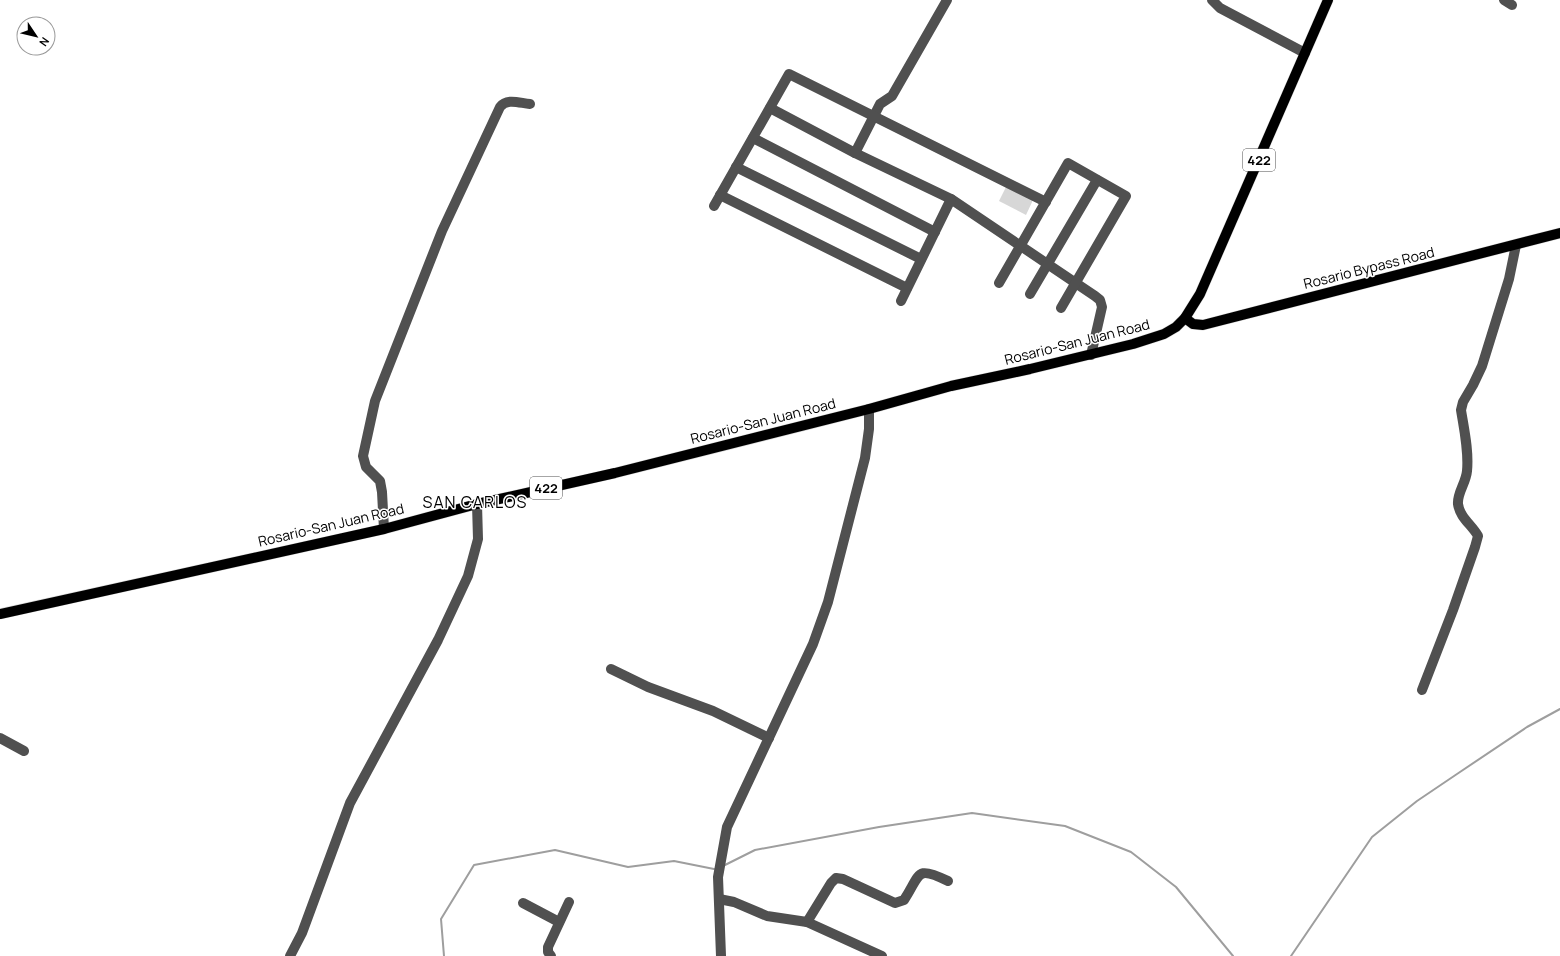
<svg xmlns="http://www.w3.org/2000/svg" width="1560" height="956" viewBox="0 0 1560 956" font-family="Manrope,sans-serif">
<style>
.pitch{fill:#d7d7d7}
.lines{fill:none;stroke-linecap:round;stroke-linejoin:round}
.stream{stroke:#9e9e9e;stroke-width:2}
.major-casing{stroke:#dbdbdb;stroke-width:11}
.minor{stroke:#505050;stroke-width:10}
.major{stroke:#000;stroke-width:10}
.labels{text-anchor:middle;stroke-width:3;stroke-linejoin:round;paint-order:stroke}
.shield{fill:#fff;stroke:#4c4c4c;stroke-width:1}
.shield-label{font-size:13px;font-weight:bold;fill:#000}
.street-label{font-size:14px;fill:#000;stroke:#fff}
.quarter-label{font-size:16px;letter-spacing:1px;fill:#000;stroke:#fff}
</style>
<rect width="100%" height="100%" fill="#fff"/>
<path class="pitch" d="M1006 187 1033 200 1026 215 999 201Z"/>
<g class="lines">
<g class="stream">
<path d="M725 865 755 850 879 827 972 813 1065 826 1131 852 1176 887 1233 956"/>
<path d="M444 956 441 919 474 865 555 850 628 867 674 861 714 869"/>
<path d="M1291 956 1372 837 1417 801 1457 774 1527 727 1560 709"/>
</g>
<g class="major-casing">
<g id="major">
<path d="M1185 318 1193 324 1203 325 1560 233"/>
<path d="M0 614 384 529 477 504 615 473 869 409 951 386 1030 369 1133 344 1164 334 1176 327 1185 318 1200 294 1328 0"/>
</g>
</g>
<g class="minor">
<path d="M1212 0 1220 8 1305 53"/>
<path d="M1504 0 1512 5"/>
<path d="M770 108 855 153 951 199 1095 296 1100 300 1102 307 1091 355"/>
<path d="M753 138 935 232"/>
<path d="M855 153 880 104 892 96 947 0"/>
<path d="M736 167 921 259"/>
<path d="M720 195 907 288"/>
<path d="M714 206 789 74 1046 202"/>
<path d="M999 283 1068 163 1126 196 1061 308"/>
<path d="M1030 294 1097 180"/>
<path d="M901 301 951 199"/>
<path d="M384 529 382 492 380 481 366 467 363 456 375 401 442 231 500 107C507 98 519 103 530 104"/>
<path d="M611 669 648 687 713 711 769 738"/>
<path d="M1422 690 1453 610 1475 547 1478 536C1472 525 1460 518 1458 504 1457 493 1466 483 1467 471 1469 451 1464 429 1461 410L1463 402 1473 385 1482 366 1509 279 1516 245"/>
<path d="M0 738 24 751"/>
<path d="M719 899 734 902 767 916 807 922 882 956"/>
<path d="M523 903 559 922"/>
<path d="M807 922 831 883 836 878 843 879 895 903 904 900C921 874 915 865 948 881"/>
<path d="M290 956 302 933 350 803 438 640 468 576 478 539 477 504"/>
<path d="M551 956 548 952V947L569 902"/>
<path d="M721 956 718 877 727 827 813 644 828 602 865 458 869 429V409"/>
</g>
<use href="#major" class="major"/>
</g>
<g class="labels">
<g class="shield">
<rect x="1243" y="149" width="32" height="22" rx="3"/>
<rect x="530" y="477" width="32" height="22" rx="3"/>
</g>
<g class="shield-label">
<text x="1259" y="165">422</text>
<text x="546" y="493">422</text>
</g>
<g class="street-label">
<text transform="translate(1369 268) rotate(-14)" y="5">Rosario Bypass Road</text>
<text transform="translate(1077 342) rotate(-14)" y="5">Rosario-San Juan Road</text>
<text transform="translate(763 421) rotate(-14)" y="5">Rosario-San Juan Road</text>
<text transform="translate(331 525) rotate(-13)" y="5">Rosario-San Juan Road</text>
</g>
<g class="quarter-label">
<text x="475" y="508">SAN CARLOS</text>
</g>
</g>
<g transform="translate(36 36) rotate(125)"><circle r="19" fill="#ffffff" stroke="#999999"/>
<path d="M0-3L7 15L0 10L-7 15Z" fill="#000000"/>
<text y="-6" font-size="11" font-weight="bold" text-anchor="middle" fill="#000000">N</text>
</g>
</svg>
